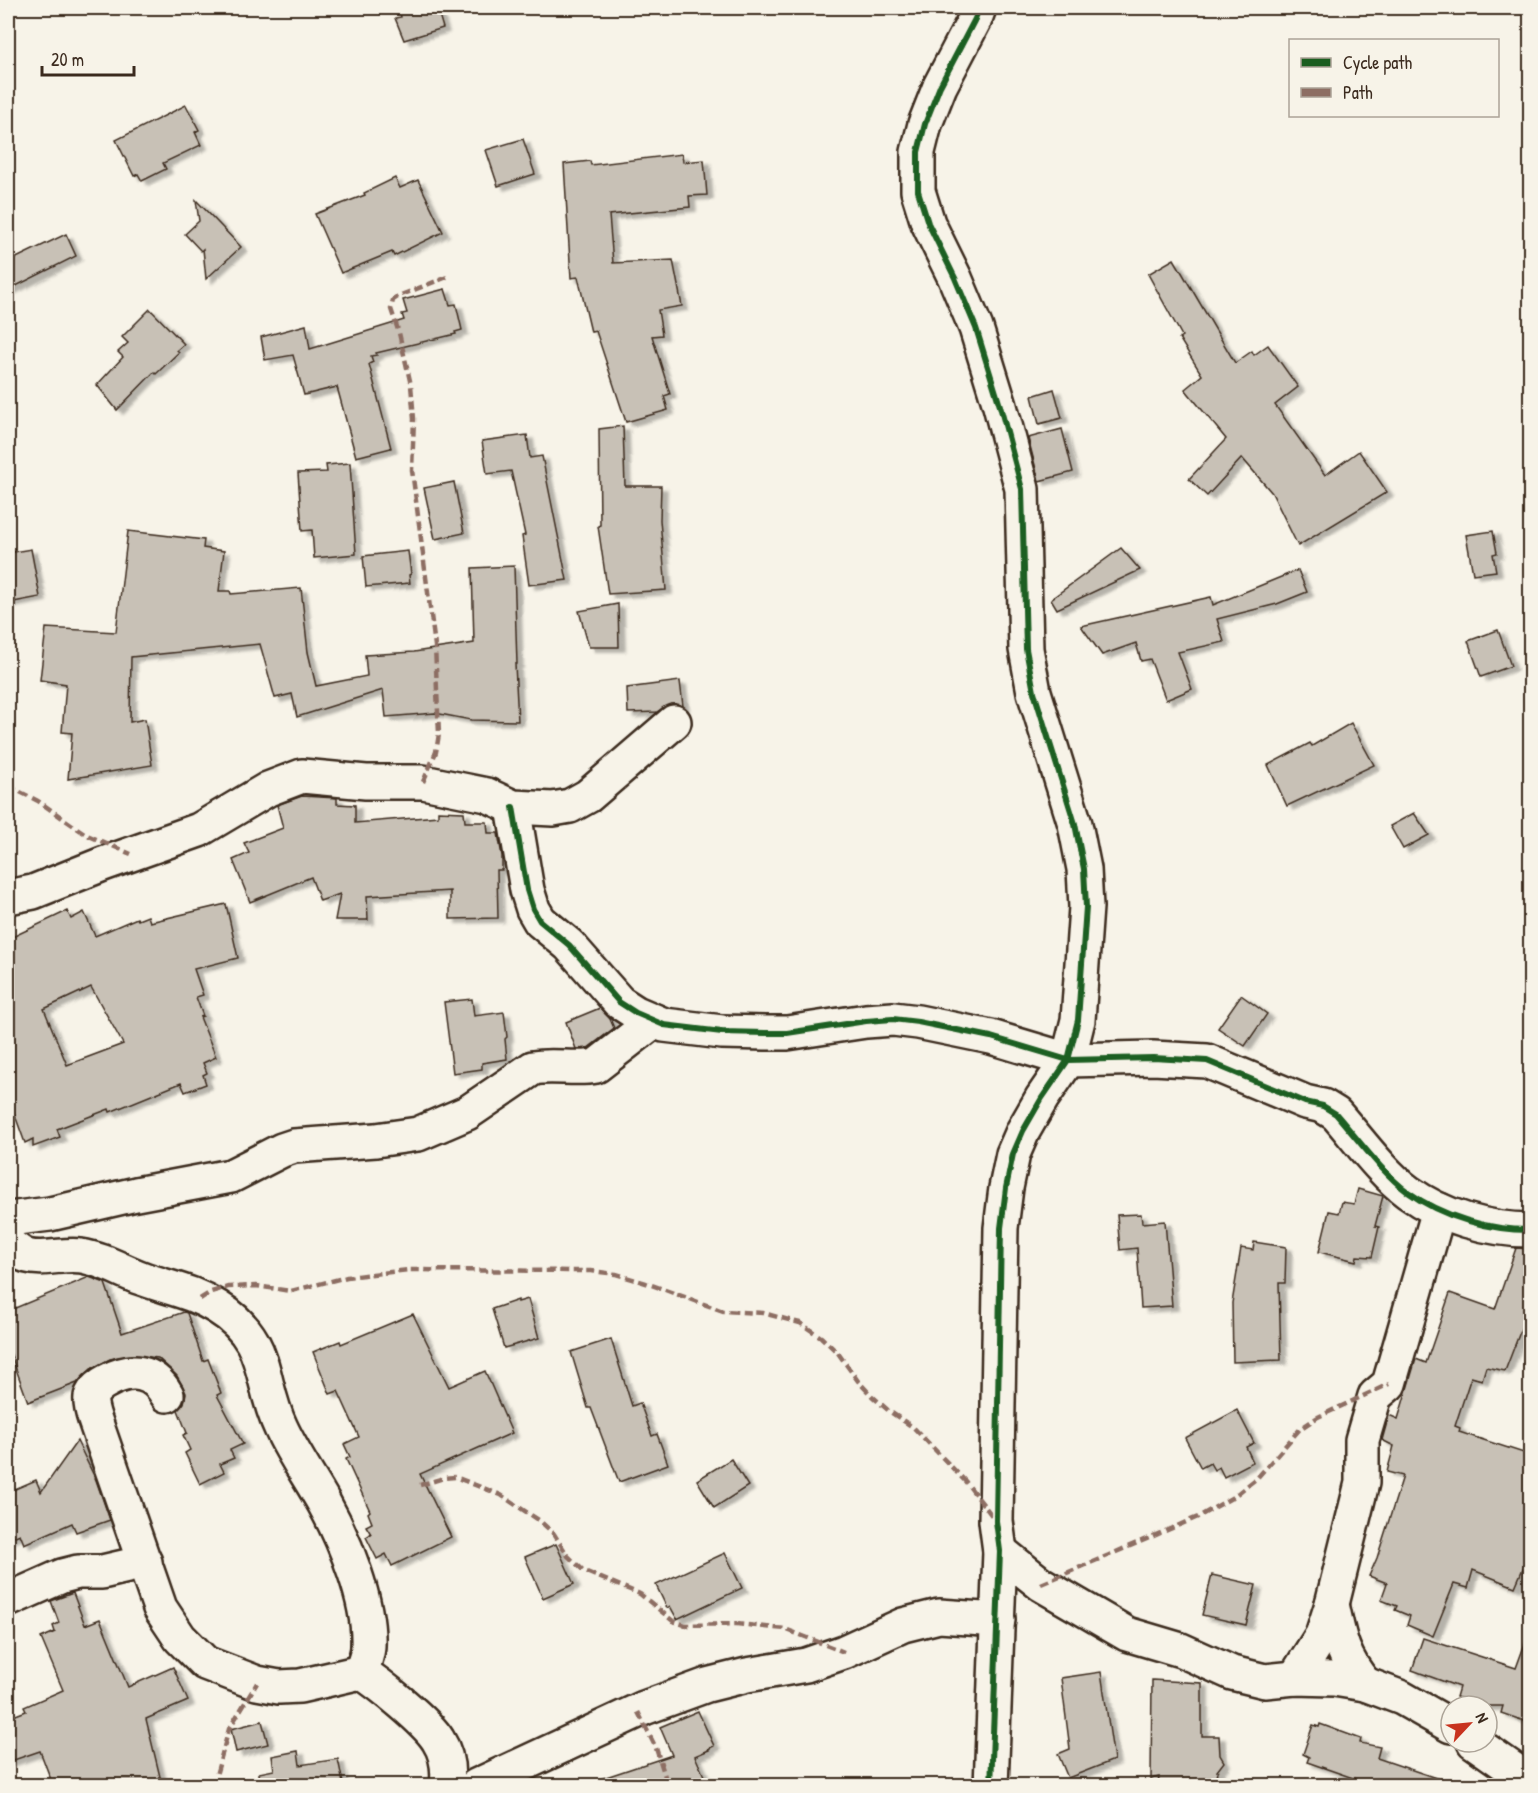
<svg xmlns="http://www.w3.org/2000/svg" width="1538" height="1793" viewBox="0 0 1538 1793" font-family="'Patrick Hand',sans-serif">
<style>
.building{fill:#c8c1b6;stroke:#3b2a1e;stroke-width:1.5;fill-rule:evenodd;filter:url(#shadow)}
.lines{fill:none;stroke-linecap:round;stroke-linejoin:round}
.minor-casing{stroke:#3b2a1e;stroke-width:38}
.minor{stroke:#f7f3e8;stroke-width:33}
.quiet{stroke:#8d6e63;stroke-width:4.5;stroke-dasharray:9 4.5;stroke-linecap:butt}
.cycleway-casing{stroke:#f7f3e8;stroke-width:10}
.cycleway{stroke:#1b5e20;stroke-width:6}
</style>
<defs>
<filter id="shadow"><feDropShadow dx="6" dy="4" stdDeviation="1.5" flood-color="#0004"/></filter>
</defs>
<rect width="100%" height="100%" fill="#f7f3e8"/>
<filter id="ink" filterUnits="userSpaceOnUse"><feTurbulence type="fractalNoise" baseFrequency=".0167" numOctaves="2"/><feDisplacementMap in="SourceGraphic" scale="12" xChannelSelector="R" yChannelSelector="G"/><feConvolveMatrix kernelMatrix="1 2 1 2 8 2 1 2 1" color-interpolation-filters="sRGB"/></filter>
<g filter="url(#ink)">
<g class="building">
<path d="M423 8H437L443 28 404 40 395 18 401 17 400 13Z"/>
<path d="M186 105 199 130 195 132 201 145 163 163 166 169 142 181 138 174 134 176 116 140Z"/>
<path d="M523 139 535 174 498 186 486 150Z"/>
<path d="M682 154 683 162 704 160 707 195 689 196 690 207 609 215 613 263 673 260 682 306 658 310 662 335 652 336 670 394 664 396 668 410 626 422 596 331 591 332 578 277 571 278 564 164 590 161 591 165Z"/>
<path d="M395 178 400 188 418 180 443 232 394 256 392 252 341 273 315 214 365 195 364 193Z"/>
<path d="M196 200 241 247 206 279 203 249 201 251 185 234 199 221Z"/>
<path d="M66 234 76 256 8 290V262Z"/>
<path d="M1174 259 1235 363 1252 351 1254 355 1268 345 1298 387 1275 405 1325 475 1359 451 1387 492 1298 546 1272 493 1242 458 1207 496 1189 479 1226 439 1185 389 1202 375 1179 338 1182 336 1148 274Z"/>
<path d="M445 289 450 305 456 304 462 330 455 332 456 334 376 353 377 355 371 356 373 362 369 364 391 448 356 457 337 387 304 395 293 355 265 360 261 337 306 325 310 349 404 320 402 314 407 313 403 300Z"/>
<path d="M150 309 184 344 177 350 179 352 156 374 154 372 117 410 97 385 123 357 118 352 128 343 122 337Z"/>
<path d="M1054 389 1062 418 1039 424 1032 396Z"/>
<path d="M623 426 625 486H661L660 520 666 590 608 594 598 526 600 525 599 429Z"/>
<path d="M1062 429 1073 472 1039 481 1028 438Z"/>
<path d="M527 435 530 458 542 456 567 580 529 585 522 536 525 535 511 471 487 474 482 441Z"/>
<path d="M350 463 356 554 314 558 312 530 302 531 298 473 327 472 326 465Z"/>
<path d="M454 482 464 533 435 539 424 488Z"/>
<path d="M128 531 204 540 203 548 224 551 219 591H230L231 594 301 588 308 652 316 686 367 676 365 655 414 652 474 643 472 568 514 566 517 664H515L518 721 471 720 435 713 386 717 383 690 297 717 292 694 275 698 260 644 131 657 130 722 145 719 152 765 68 779 72 733 62 732 66 684 40 680 46 628 116 632Z"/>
<path d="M1493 531 1497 553 1493 554 1496 571 1473 574 1466 535Z"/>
<path d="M1121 548 1140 570 1057 609 1051 599Z"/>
<path d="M31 549 40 597 8 603V553Z"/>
<path d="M408 551 411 574 409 575 410 583 366 587 363 556Z"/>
<path d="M1298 570 1307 592 1277 604 1217 619 1224 642 1178 652 1192 689 1166 700 1150 659 1141 661 1136 643 1102 655 1081 626 1211 597 1213 605Z"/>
<path d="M618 604 619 647H589L579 611Z"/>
<path d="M1498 630 1511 666 1481 677 1468 641Z"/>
<path d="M680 681 683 706 671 704 657 712 628 713 627 688Z"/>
<path d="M1351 723 1374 765 1287 806 1268 765 1310 743 1312 746Z"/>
<path d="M302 796 337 798V804L355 805V823L438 816V811L464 812 465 822H487L488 833H498L502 856V870H497L498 918 450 919V891L367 896 368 920H335L340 894 320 901 311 877 250 902 233 860 249 853 244 843 283 828 277 805Z"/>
<path d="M1414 813 1429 835 1403 849 1390 826Z"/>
<path d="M226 904 238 958 194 969 203 995 196 997 203 1016 200 1017 216 1057 203 1063 207 1073 203 1075 206 1084 185 1092 181 1083 110 1112 109 1109 57 1129 60 1137 33 1147V1139L25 1143 8 1096V939L67 911 71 919 84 912 95 936 137 918 138 920 148 916 150 922ZM91 987 123 1044 67 1065 44 1009Z"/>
<path d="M1241 995 1267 1014 1245 1046 1218 1028Z"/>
<path d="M472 999 474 1016 504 1012 507 1037 505 1039 507 1059 482 1063V1069L453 1073 444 1002Z"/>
<path d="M600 1008 610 1019 614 1028 588 1048 576 1049 566 1022Z"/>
<path d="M1358 1189 1383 1196 1375 1226 1379 1227 1372 1257 1357 1256 1356 1261 1319 1252 1329 1211 1339 1213 1342 1202 1354 1204Z"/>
<path d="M1141 1214 1142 1223 1165 1221 1172 1306 1141 1308 1137 1248 1120 1250 1117 1215Z"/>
<path d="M1254 1242 1286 1247 1285 1283H1279L1281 1360 1233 1362 1232 1303 1241 1248 1253 1250Z"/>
<path d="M1516 1248 1530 1249V1306L1505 1371 1486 1367 1482 1380 1471 1377 1455 1426 1460 1428 1459 1432 1530 1455V1552L1515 1587 1473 1570 1468 1588 1454 1584 1433 1636 1407 1625 1410 1616 1395 1610 1397 1606 1381 1600 1387 1583 1369 1576 1377 1558 1403 1476 1387 1472 1394 1446 1382 1440 1389 1415 1398 1419 1416 1359 1426 1363 1450 1293 1495 1309Z"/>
<path d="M89 1277 105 1283 122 1333 184 1312 187 1313 203 1361 208 1359 221 1393 217 1395 243 1444 230 1450 234 1458 220 1464 224 1472 200 1484 185 1453 190 1450 183 1435 187 1433 178 1410 184 1403 186 1393 177 1376 158 1358 131 1355 110 1359 91 1369 77 1383 28 1402 8 1347V1311Z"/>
<path d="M528 1299 539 1338 504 1348 492 1309 518 1300V1302Z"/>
<path d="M413 1314 449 1387 485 1371 512 1433 420 1474 451 1537 392 1566 386 1554 377 1559 366 1537 371 1534 366 1526 372 1523 368 1513 370 1511 346 1459 350 1457 344 1444 359 1437 338 1391 330 1394 313 1352 340 1341 341 1344Z"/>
<path d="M611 1339 632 1406 640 1403 652 1436 657 1434 668 1464 619 1482 591 1408H588L571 1352Z"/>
<path d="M1237 1410 1254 1443 1246 1447 1253 1462 1224 1477 1219 1467 1214 1470 1210 1463 1201 1468 1185 1438Z"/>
<path d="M77 1441 96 1480 110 1520 76 1532 72 1523 24 1544 20 1534 8 1539V1492L36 1480 41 1492Z"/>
<path d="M731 1459 748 1486 714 1508 697 1480Z"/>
<path d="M556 1544 574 1584 543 1598 525 1557Z"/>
<path d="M725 1553 742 1588 677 1619 670 1606 667 1608 656 1585Z"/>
<path d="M1212 1575 1256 1585 1246 1625 1202 1615Z"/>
<path d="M73 1593 85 1625 100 1619 128 1687 173 1667 188 1701 146 1719 162 1785H53L40 1751 8 1762V1718L26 1711 24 1707 63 1690 41 1638 55 1632 53 1626 59 1623 51 1601Z"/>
<path d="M1423 1638 1516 1668 1527 1638 1530 1639V1723L1501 1713 1503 1706H1467L1468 1701 1456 1697 1459 1687 1412 1670Z"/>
<path d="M1101 1672 1114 1760 1068 1778 1058 1754 1070 1749 1061 1678Z"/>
<path d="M1152 1680 1202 1683V1736H1219L1220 1755 1224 1762 1217 1771 1215 1785H1158L1159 1777 1151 1779Z"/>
<path d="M698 1711 714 1746 708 1749 709 1750 695 1756 708 1785H595L594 1781 672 1755 660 1727Z"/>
<path d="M262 1721 268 1744 236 1752 231 1729Z"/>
<path d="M1320 1724 1361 1739 1360 1743 1380 1747 1377 1758 1445 1781 1444 1785H1373L1307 1762 1309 1757 1303 1754 1313 1725 1319 1727Z"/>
<path d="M298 1751 300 1765 338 1759 343 1783 326 1785H260L259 1773 274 1770 272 1756Z"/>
</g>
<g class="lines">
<g class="minor-casing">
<g id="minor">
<path d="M979 8 975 19 940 86 925 124 918 152V191L928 223 955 278 976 328 1000 406 1022 489 1026 649 1034 692 1075 824 1084 869 1086 907 1078 1020 1068 1060 1042 1098 1023 1131 1013 1154 1006 1188 1001 1228 996 1521 1000 1551 991 1786"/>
<path d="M513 807 527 890 533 909 540 921 569 945 619 1002 636 1013 664 1025 722 1032 765 1033H787L866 1021 893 1019 918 1022 991 1037 1068 1060 1153 1058 1207 1061 1305 1102 1323 1106 1336 1114C1357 1138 1383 1174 1408 1192 1442 1217 1489 1230 1530 1230"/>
<path d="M8 897 33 892 103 864 199 830 268 789 302 776 366 782H423L487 795 513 807 553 809 570 806 588 796 674 722"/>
<path d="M8 1219 50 1214 136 1194 231 1176 282 1150 294 1146 376 1140 418 1134 467 1113 533 1068C553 1064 575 1070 596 1066L654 1021"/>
<path d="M8 1244C13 1247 20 1254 27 1256 44 1261 64 1253 81 1256 102 1259 122 1271 141 1278 168 1288 191 1291 217 1307 271 1340 258 1380 281 1428 293 1454 310 1478 324 1503 345 1541 370 1602 368 1646 368 1655 364 1663 361 1672"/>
<path d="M167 1395C153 1370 131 1368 107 1381 101 1384 93 1390 91 1397 90 1404 93 1414 95 1420L160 1608 180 1638 205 1663 257 1683 279 1687 300 1686 361 1672C380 1684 427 1722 438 1740 447 1754 449 1770 447 1786"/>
<path d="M1000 1551 1041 1584 1127 1634 1181 1650 1232 1673 1265 1681 1295 1678 1334 1679 1365 1684 1402 1698 1451 1726"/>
<path d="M8 1600 62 1576 78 1572H102L145 1562"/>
<path d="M1332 1604C1339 1637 1342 1657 1365 1684"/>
<path d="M1295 1678 1322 1635 1332 1604 1362 1483V1440L1375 1396 1389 1384 1439 1210"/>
<path d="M1474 1742 1530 1781"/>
<path d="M476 1786 644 1708 707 1685 747 1675 806 1665 844 1652 903 1625 939 1616 998 1620"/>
</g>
</g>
<use href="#minor" class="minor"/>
<g class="quiet">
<path d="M423 782 436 752 439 734 435 646 412 470 414 419 411 385 399 333 391 309 393 300 401 295 447 277"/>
<path d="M8 786 38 801 87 835 131 854"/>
<path d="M200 1299 211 1292 228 1287 256 1286 291 1291 347 1277 409 1270 591 1271 616 1274 646 1283 723 1311 763 1313 800 1323 821 1337 838 1353 858 1381 872 1396 889 1411 914 1428 965 1481 996 1521"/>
<path d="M420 1485 444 1478 455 1477 501 1495 540 1521 554 1534 568 1556 584 1571 640 1594 673 1621 685 1625 737 1624 785 1629 844 1652"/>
<path d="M1041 1584 1198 1517 1233 1497 1257 1478 1300 1429 1318 1417 1389 1384"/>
<path d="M638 1712 656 1748 668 1786"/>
<path d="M213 1786 229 1729 257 1683"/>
</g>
<g class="cycleway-casing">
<g id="cycleway">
<path d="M979 8 975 19 940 86 925 124 918 152V191L928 223 955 278 976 328 1000 406 1022 489 1026 649 1034 692 1075 824 1084 869 1086 907 1078 1020 1068 1060 1042 1098 1023 1131 1013 1154 1006 1188 1001 1228 996 1521 1000 1551 991 1786"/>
<path d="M513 807 527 890 533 909 540 921 569 945 619 1002 636 1013 664 1025 722 1032 765 1033H787L866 1021 893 1019 918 1022 991 1037 1068 1060 1153 1058 1207 1061 1305 1102 1323 1106 1336 1114C1357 1138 1383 1174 1408 1192 1442 1217 1489 1230 1530 1230"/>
</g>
</g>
<use href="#cycleway" class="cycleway"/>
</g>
</g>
<rect width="1538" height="1793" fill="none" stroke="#f7f3e8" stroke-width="30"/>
<rect x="15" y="15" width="1508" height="1763" fill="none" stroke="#3b2a1e" stroke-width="2" filter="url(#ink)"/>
<rect x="1289" y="39" width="210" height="78" fill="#f7f3e8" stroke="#aca397" stroke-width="1.5"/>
<rect x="1301" y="58" width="30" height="9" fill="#1b5e20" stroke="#aca397" stroke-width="1.5"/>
<text x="1343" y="69" font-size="18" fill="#3b2a1e">Cycle path</text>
<rect x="1301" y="88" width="30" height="9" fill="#8d6e63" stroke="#aca397" stroke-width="1.5"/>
<text x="1343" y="99" font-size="18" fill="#3b2a1e">Path</text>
<g transform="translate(1469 1724) rotate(64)"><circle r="28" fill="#f7f3e8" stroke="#aca397" stroke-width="1.5"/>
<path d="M0-4.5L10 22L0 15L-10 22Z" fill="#c8321e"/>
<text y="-9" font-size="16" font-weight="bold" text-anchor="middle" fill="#3b2a1e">N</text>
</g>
<path d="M42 66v9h92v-9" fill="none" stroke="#3b2a1e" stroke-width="3"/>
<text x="51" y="66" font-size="18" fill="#3b2a1e" stroke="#f7f3e8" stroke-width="4.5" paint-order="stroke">20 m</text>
</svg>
